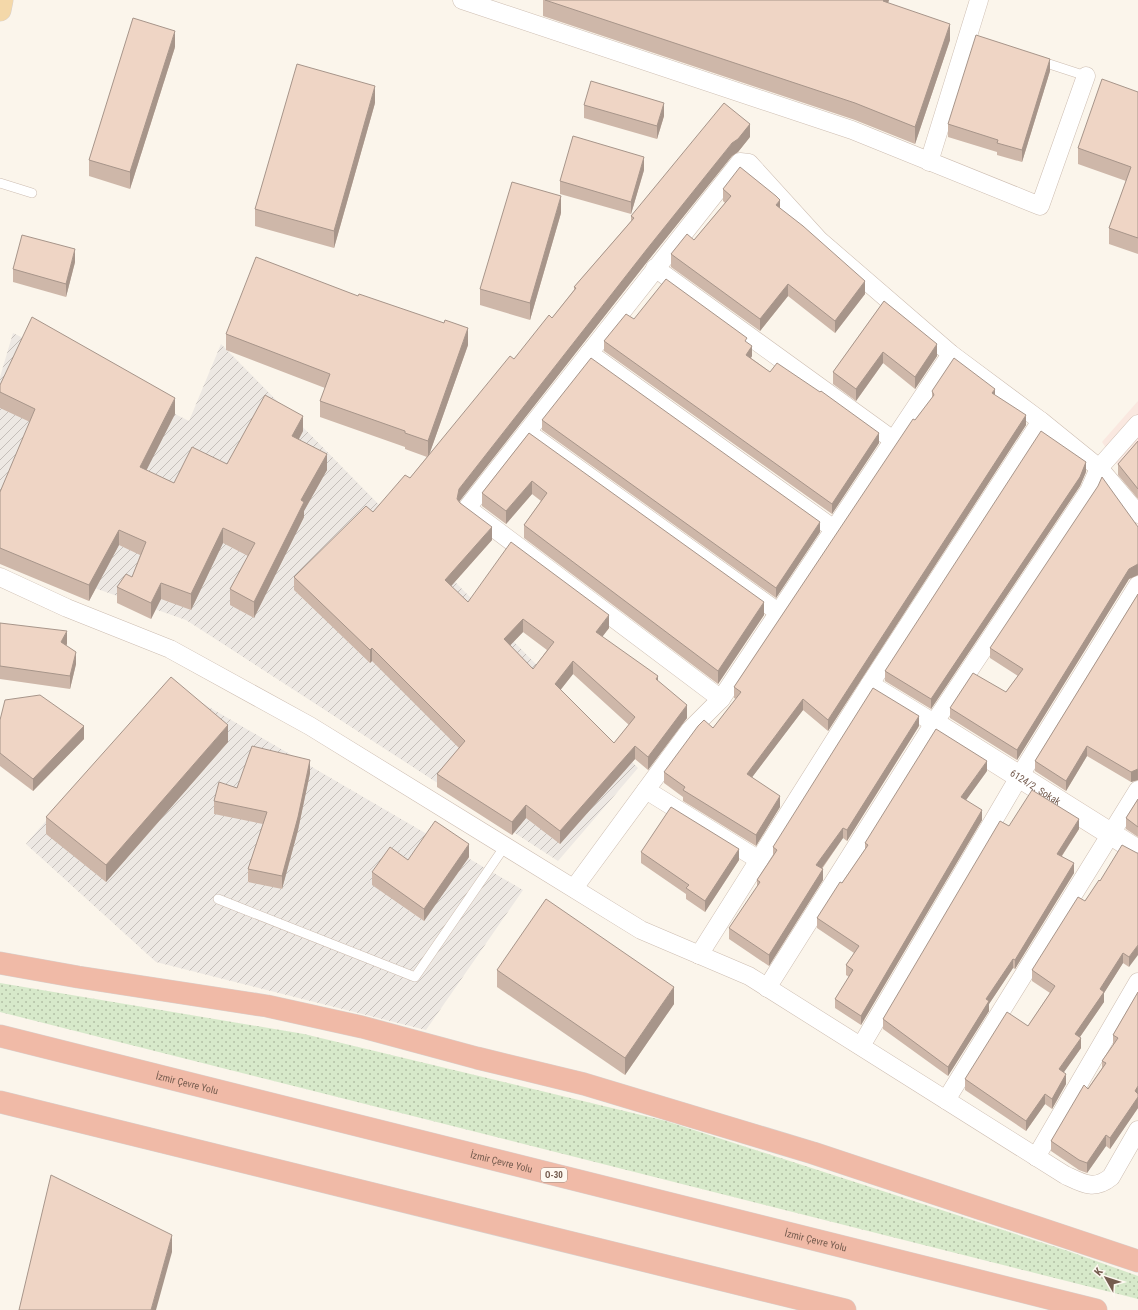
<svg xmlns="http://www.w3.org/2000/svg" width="1138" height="1310" viewBox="0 0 1138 1310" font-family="'Roboto Condensed',sans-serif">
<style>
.commercial{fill:#fae8e0}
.industrial{fill:url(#industrial-furrows)}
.grass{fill:url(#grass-dots)}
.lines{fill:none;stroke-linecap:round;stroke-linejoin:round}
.lane-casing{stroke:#cdbdb1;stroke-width:10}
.street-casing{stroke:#cdbdb1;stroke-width:19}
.secondary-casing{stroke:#d2bfb1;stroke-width:23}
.primary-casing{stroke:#d8d1ce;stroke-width:23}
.highway-casing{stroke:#d8d1ce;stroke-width:23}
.lane{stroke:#fff;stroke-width:9}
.street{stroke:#fff;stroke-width:18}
.secondary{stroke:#fff;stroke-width:22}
.primary{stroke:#f4d8a9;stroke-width:22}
.highway{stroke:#f0baa7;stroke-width:22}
.wall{fill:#ceb7a9;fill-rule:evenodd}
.shaded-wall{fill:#a7958a}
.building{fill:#efd5c5;stroke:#a7958a;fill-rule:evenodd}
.labels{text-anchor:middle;stroke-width:3.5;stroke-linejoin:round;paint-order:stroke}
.shield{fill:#fef9f1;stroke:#9e8b80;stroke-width:1}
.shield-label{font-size:9px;font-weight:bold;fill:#755c4f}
.street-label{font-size:10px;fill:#755c4f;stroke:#fef9f1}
</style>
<defs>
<pattern id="industrial-furrows" width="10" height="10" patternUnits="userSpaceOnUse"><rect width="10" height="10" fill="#ede8e3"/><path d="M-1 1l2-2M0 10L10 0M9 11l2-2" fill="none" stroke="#c5bfba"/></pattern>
<pattern id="grass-dots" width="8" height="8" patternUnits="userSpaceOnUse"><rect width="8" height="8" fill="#d7e9ca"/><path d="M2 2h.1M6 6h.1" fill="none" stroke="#b3c0a6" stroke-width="1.8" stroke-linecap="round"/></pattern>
</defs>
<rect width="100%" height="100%" fill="#fbf5eb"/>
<path class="commercial" d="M1138 401V495L1102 442Z"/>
<g class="industrial">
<path d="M13 333 189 421 221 344 638 768 558 861 186 620 0 555V377Z"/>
<path d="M166 682 523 890 426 1030 156 962 26 844Z"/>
</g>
<path class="grass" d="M0 983 304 1034 666 1121 1068 1251 1138 1276V1299L0 1012Z"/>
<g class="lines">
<g class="lane-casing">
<g id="lane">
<path d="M1040 61 1086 76"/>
<path d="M0 183 32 193"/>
<path d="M218 899 415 977 505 846"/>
</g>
</g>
<g class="street-casing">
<g id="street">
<path d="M462 0 852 130 1040 206 1086 76"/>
<path d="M929 162 979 0"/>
<path d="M655 268 893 440"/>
<path d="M589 353 834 529"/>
<path d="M527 432 778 612"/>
<path d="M0 577 67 608 170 649 310 726 641 930 749 976 1065 1175C1082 1183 1094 1191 1111 1177L1138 1130"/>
<path d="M870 684 934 723 1089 491 1099 468 1138 424"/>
<path d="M721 699 467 508 740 162 749 163 819 240 951 354 1041 421 1099 468 1138 514"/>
<path d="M646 790 759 860"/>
<path d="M574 888 690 730 721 699 951 354"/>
<path d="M699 955 870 684 1041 421"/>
<path d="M767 988 934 723"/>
<path d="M861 1046 1019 777 1138 585"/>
<path d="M946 1100 1138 790"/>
<path d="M1036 1157 1138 982"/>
</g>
</g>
<g class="secondary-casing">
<g id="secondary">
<path id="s1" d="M934 723 1138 851"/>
</g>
</g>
<g class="primary-casing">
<path id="primary" d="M0 10 2 0"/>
</g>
<g class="highway-casing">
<g id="highway">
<path d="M0 963 78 977 267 1006 362 1027 477 1058 584 1084 813 1153 1138 1261"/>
<path id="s2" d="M0 1036 1096 1310"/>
<path d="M0 1102 845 1310"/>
</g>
</g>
<use href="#lane" class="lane"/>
<use href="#street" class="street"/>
<use href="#secondary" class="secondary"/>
<use href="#primary" class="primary"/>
<use href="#highway" class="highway"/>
</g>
<g class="wall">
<path d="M543 0H889L888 3 950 40 915 144 855 120 543 16Z"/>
<path d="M175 47 130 189 89 176V160Z"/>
<path d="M1050 71 1022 162 997 155V152L948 137V124Z"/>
<path d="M1138 92V254L1109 244V228L1126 181 1078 164V148Z"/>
<path d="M375 103 334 248 255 226V209Z"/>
<path d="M584 105 664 116 657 139 584 118Z"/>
<path d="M750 137 738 152 732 156 647 262 459 501 492 540 451 586 468 602 609 628 602 637 658 681 687 718 648 770 635 759 560 844 526 818 512 835 437 787V774L459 748 372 661 370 663 294 590V577L373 512 410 478 427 457 405 449V447L320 417V401L325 388 226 350V334L468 345 429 455 514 359 552 318 574 290V287L631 221V216ZM523 632 547 650 533 669 510 645ZM573 674 629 725 614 743 560 690Z"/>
<path d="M644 170 631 214 560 194V181Z"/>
<path d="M723 189 780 208 865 294 835 333 788 296 760 331 671 267V254L694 240 725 203 723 201Z"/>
<path d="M561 213 530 320 480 305V289Z"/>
<path d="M75 262 66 297 13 282V269Z"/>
<path d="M884 301 937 356 915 389 883 363 856 401 833 384V372Z"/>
<path d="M634 319 747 343 752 356 751 358 770 372 879 443 832 514 604 351V341Z"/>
<path d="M0 385 175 414 146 470 174 483 227 464 303 431 299 439 327 470 304 511V517L254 618 230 605V589L248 556 223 543 191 610 161 599 151 619 117 603V587L132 577 140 555 119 545 89 601 0 564V492L30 422 0 408Z"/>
<path d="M932 391 995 395 1026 425 828 731 803 710 752 777 780 807 756 846 683 801V797L664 783V772L713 728 736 699 734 698V687L915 420 932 398Z"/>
<path d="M542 420 820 532 776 598 542 430Z"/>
<path d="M529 433 764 615 718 684 524 538V525L541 501 532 494 506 524 482 506V493Z"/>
<path d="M1138 441V499L1118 475V464Z"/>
<path d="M1086 472 1080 486 931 709 885 681V671Z"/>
<path d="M1138 527V575L1129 579 1017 760 950 718V708L1006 692 1018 676 990 658V648Z"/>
<path d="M1138 594V780L1131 782 1087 756 1066 791 1035 771V761Z"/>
<path d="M0 623 67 644 66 645 76 664 70 689 0 679Z"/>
<path d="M0 720 84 739 33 791 0 766Z"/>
<path d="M919 726 847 841 843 838 822 869 823 880 769 966 729 939V928L757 887V880L773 857V847Z"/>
<path d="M228 742 106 882 46 834V817Z"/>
<path d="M987 771 966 800 982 820 861 1025 835 1008V999L849 977 846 975V965L854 953 817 928V918L865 850V843Z"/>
<path d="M310 773 298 830 282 889 248 882V869L263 824 214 814V801L237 788Z"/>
<path d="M1138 799V837L1126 829V818Z"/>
<path d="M1009 826 1079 829 1062 856 1074 873 1015 969 1013 968 989 1004V1011L948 1076 883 1029V1019Z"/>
<path d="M641 852 739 860 705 912 686 899V894L641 863Z"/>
<path d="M1137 853 1129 967 1123 963 1104 993V1002L1080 1037 1081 1048 1064 1072 1066 1084 1052 1109 1045 1104 1026 1131 965 1090V1079L1028 1026 1050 993 1032 981V970L1100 881Z"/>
<path d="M469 857 424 921 372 885V872L408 860Z"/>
<path d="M497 970 674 1004 625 1075 497 987Z"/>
<path d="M1138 992V1108L1110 1149 1106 1146 1087 1173 1079 1170 1051 1151V1141L1102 1068V1061L1113 1045V1035Z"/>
</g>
<g class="shaded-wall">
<path d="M884 0H889L883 18Z"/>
<path d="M950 24V40L915 144V127Z"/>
<path d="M175 31V47L130 189V172Z"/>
<path d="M1050 59V71L1022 162V150Z"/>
<path d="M375 86V103L334 248V231Z"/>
<path d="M664 103V116L657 139V126Z"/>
<path d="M750 124V137L738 152 732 156 647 262 459 502 457 499 459 489 647 249 732 143Z"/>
<path d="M644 157V170L631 214V202Z"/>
<path d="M561 196V213L530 320V303Z"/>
<path d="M780 200V212L776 205Z"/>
<path d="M75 249V262L66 297V284Z"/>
<path d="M865 281V294L835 333V321Z"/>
<path d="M788 284V296L760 331V319Z"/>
<path d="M468 328V345L428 458V441Z"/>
<path d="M937 344V356L915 389V377Z"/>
<path d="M752 346V356L746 365V355Z"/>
<path d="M883 352V363L856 401V389Z"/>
<path d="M995 389V400L992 393Z"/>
<path d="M175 398V414L140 483V467Z"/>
<path d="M1026 415V425L828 731V720Z"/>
<path d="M303 416V431L292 452V436Z"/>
<path d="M879 433V443L832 514V504Z"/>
<path d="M327 454V470L304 511V517L254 618V602L301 500Z"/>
<path d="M1086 462V472L1080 486 931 709V699Z"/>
<path d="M532 481V494L506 524V511Z"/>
<path d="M820 522V532L776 598V588Z"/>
<path d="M492 527V540L445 593V580Z"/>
<path d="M223 528V543L191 610V594Z"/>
<path d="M119 530V545L89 601V585Z"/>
<path d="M1138 564V575L1129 579 1017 760V750L1129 569Z"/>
<path d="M161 583V599L151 619V603Z"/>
<path d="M764 602V615L718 684V671Z"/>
<path d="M609 615V628L596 645V632Z"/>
<path d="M523 619V632L504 652V639Z"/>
<path d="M67 631V644L61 655V642Z"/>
<path d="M372 648V661L370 663V650Z"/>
<path d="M76 652V664L70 689V676Z"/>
<path d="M573 661V674L555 697V684Z"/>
<path d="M658 676V688L656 679Z"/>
<path d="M803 699V710L747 784V774Z"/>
<path d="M687 705V718L648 770V757Z"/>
<path d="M919 716V726L847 841V830Z"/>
<path d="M228 725V742L106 882V865Z"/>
<path d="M84 726V739L33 791V779Z"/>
<path d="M635 746V759L560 844V831Z"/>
<path d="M1087 746V756L1066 791V781Z"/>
<path d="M310 760V773L298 830 282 889V876Z"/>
<path d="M987 761V771L961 807V797Z"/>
<path d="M1138 769V780L1131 782V772Z"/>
<path d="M780 796V807L756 846V835Z"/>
<path d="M526 805V818L512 835V822Z"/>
<path d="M982 810V820L861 1025V1016Z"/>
<path d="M1079 819V829L1057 863V854Z"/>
<path d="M843 828V838L816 876V865Z"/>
<path d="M469 844V857L424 921V909Z"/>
<path d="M739 849V860L705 912V901Z"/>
<path d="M1074 863V873L1015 969V960Z"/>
<path d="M823 869V880L769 966V955Z"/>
<path d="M1138 945V955L1129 967V957Z"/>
<path d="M1123 953V963L1104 993V1002L1075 1044V1034L1100 989Z"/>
<path d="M1013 959V968L989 1004V1011L948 1076V1067L986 999Z"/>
<path d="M674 987V1004L625 1075V1058Z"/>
<path d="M1081 1038V1048L1059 1079V1069Z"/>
<path d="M1066 1074V1084L1052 1109V1099Z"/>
<path d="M1138 1086V1096L1135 1091Z"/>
<path d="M1045 1094V1104L1026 1131V1121Z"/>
<path d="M1138 1097V1108L1110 1149V1138Z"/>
<path d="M1106 1135V1146L1087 1173V1163Z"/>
<path d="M172 1235V1252L156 1310H151Z"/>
</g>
<g class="building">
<path d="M545 0H884L883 1 950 24 915 127 855 103Z"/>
<path d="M133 18 175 31 130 172 89 160Z"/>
<path d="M976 35 1050 59 1022 150 997 143 998 140 948 124Z"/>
<path d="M297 64 375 86 334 231 255 209Z"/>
<path d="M1102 79 1138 92V238L1109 228 1131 167 1078 148Z"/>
<path d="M591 81 664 103 657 126 584 105Z"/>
<path d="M724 103 750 124 738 139 732 143 647 249 459 489 457 499 460 503 492 527 445 580 468 602 511 542 609 615 596 632 658 676 656 679 687 705 648 757 635 746 560 831 526 805 512 822 437 774 465 741 372 648 370 650 294 577 366 506 373 512 405 475 410 478 510 356 514 359 549 315 552 318 576 288 574 287 634 218 631 216ZM523 619 554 642 533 669 504 639ZM573 661 635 717 614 743 555 684Z"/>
<path d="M573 136 644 157 631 202 560 181Z"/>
<path d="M740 167 776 196 780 200 776 205 803 226 865 281 835 321 788 284 760 319 671 254 687 234 694 240 731 196 723 189Z"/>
<path d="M512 182 561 196 530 303 480 289Z"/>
<path d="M22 235 75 249 66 284 13 269Z"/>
<path d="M256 257 358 296 359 294 444 323 445 320 468 328 428 441 405 433V431L320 401 330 374 226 334Z"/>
<path d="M666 279 747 338 745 341 752 346 746 355 770 372 777 363 820 392 821 391 879 433 832 504 604 341 626 314 634 319Z"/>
<path d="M884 301 937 344 915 377 883 352 856 389 833 372Z"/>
<path d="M32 317 175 398 140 467 174 483 192 447 227 464 265 395 303 416 292 436 327 454 301 500 304 502 254 602 230 589 255 543 223 528 191 594 161 583 151 603 117 587 126 574 132 577 146 542 119 530 89 585 0 548V492L35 409 0 392V385Z"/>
<path d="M591 358 820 522 776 588 542 420Z"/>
<path d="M954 358 995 389 992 393 1026 415 828 720 803 699 747 774 780 796 756 835 683 790 685 787 664 772 698 726 704 720 713 728 741 692 734 687 913 419 915 420 934 395 932 391Z"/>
<path d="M1041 431 1086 462 1080 477 931 699 885 671Z"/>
<path d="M529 433 764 602 718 671 524 525 547 493 532 481 506 511 482 493Z"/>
<path d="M1138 441V489L1118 464Z"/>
<path d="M1102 477 1138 527V564L1129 569 1017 750 950 708 973 673 1006 692 1023 669 990 648 1098 486Z"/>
<path d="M1138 594V769L1131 772 1087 746 1066 781 1035 761Z"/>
<path d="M0 623 67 631 61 642 76 652 70 676 0 666Z"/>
<path d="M171 677 228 725 106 865 46 817Z"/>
<path d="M873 688 919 716 847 830 843 828 816 865 823 869 769 955 729 928 760 882 757 880 777 850 773 847Z"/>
<path d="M40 695 84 726 33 779 0 753V720L5 700Z"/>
<path d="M936 729 987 761 961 797 982 810 861 1016 835 999 853 970 846 965 859 946 817 918 840 882 842 883 868 845 865 843Z"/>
<path d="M252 746 310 760 298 817 282 876 248 869 267 812 214 801 219 782 237 788Z"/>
<path d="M1032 790 1079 819 1057 854 1074 863 1015 960 1013 959 986 999 989 1001 948 1067 883 1019 1000 821 1009 826Z"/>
<path d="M1138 799V827L1126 818Z"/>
<path d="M671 807 739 849 705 901 686 888 689 885 641 852Z"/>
<path d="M435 821 469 844 424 909 372 872 390 847 408 860Z"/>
<path d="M1122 845 1137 853H1138V945L1129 957 1123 953 1100 989 1104 992 1075 1034 1081 1038 1059 1069 1066 1074 1052 1099 1045 1094 1026 1121 965 1079 1007 1012 1028 1026 1055 986 1032 970 1078 897 1085 901 1099 880 1100 881Z"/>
<path d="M546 899 674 987 625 1058 497 970Z"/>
<path d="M1138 992V1086L1135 1091 1138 1094V1097L1110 1138 1106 1135 1087 1163 1079 1160 1051 1141 1084 1085 1088 1089 1106 1063 1102 1061 1118 1038 1113 1035Z"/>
<path d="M51 1175 172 1235 151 1310H19Z"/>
</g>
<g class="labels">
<rect class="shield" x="541" y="1168" width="26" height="14" rx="3"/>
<g class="shield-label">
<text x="554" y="1178">O-30</text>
</g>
<g class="street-label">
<text dy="4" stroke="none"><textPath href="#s1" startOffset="120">6124/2. Sokak</textPath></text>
<text dy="4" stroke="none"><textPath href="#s2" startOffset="193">İzmir Çevre Yolu</textPath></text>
<text dy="4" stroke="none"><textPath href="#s2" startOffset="517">İzmir Çevre Yolu</textPath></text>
<text dy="4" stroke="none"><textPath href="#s2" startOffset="841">İzmir Çevre Yolu</textPath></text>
</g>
</g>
<g transform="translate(1106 1278) rotate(309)" stroke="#fef9f1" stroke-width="3" paint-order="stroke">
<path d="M0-3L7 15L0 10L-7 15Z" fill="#755c4f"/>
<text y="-6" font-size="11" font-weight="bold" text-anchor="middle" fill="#755c4f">K</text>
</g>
</svg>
